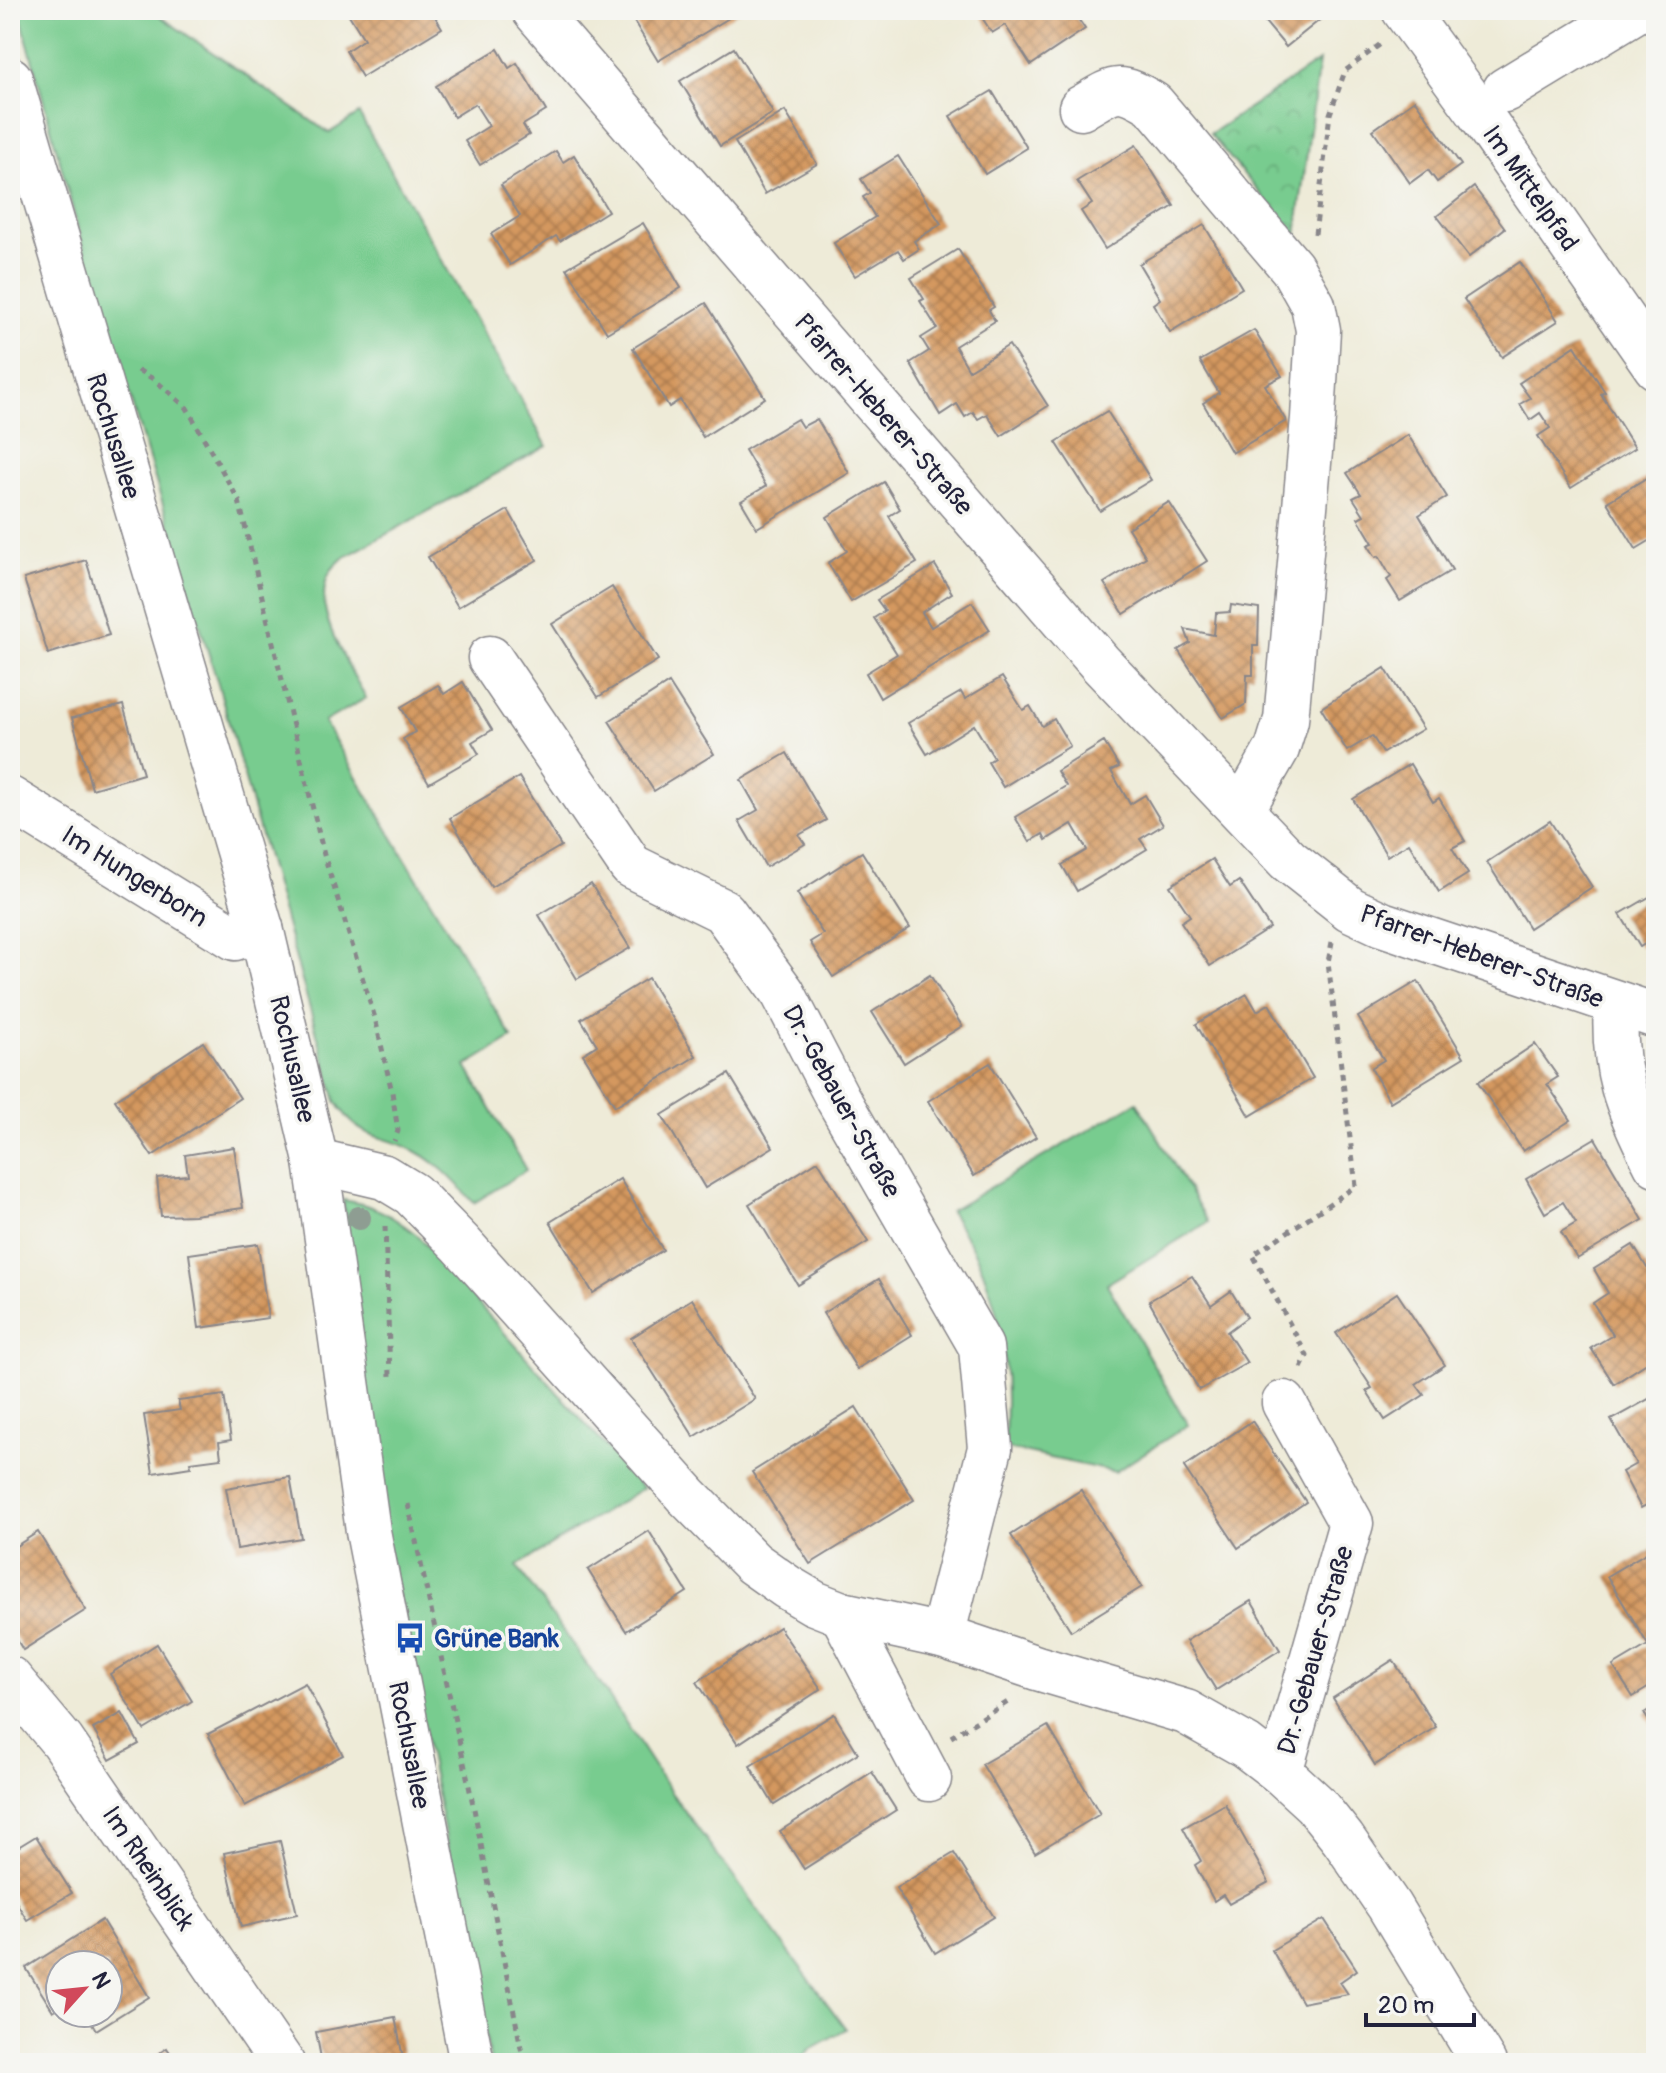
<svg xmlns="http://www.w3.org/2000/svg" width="1666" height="2073" viewBox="0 0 1666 2073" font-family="Pangolin,sans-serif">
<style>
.green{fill:#78cc8f;stroke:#4d7765;stroke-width:2}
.park{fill:url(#park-crowns);stroke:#4d7765;stroke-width:2}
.building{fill:url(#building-cross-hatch)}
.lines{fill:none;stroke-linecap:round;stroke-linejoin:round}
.minor-casing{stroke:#88868a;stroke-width:47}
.path{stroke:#88868a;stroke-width:5;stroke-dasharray:6 6;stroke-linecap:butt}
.minor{stroke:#fff;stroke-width:44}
.tree{fill:#8e9d92}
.labels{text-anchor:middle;stroke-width:7;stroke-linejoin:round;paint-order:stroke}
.street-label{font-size:26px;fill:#22223b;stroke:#f6f6f2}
.transit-label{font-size:26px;font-weight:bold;fill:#164399;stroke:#f6f6f2;text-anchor:start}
</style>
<defs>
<pattern id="park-crowns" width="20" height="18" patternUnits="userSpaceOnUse" patternTransform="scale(2)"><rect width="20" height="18" fill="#78cc8f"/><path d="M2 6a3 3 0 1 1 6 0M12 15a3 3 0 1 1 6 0" fill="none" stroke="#68af7c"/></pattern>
<pattern id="building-cross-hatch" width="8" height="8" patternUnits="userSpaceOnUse" patternTransform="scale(2)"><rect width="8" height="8" fill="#d4985e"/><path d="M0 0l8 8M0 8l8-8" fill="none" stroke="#ac7c4f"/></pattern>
</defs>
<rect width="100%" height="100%" fill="#f6f6f2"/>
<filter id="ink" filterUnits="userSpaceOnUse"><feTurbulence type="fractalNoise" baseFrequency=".0125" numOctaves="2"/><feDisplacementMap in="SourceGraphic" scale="16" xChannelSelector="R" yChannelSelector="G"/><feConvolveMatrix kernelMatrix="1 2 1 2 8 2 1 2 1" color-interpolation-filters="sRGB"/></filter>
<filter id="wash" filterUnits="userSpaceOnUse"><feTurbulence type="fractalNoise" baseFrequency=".006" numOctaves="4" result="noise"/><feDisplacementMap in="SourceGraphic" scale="32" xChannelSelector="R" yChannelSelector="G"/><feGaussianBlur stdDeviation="1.8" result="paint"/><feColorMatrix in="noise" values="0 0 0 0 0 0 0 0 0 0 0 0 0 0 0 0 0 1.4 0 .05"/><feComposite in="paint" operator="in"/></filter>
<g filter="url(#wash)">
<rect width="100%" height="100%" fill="#eeebd8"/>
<g class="green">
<path d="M19 10H151L329 133 359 114 547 446 343 558C339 562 333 567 330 572 309 609 349 665 366 698L324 722 512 1038 466 1066 526 1170 474 1203C455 1181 434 1158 407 1147 371 1132 359 1139 336 1101L218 684 77 225Z"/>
<path d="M1137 1102 1208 1222 1107 1284 1188 1425 1115 1472 1004 1448C1009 1387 1006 1328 983 1271 975 1250 961 1230 950 1211Z"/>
<path d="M343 1200C376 1205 391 1215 417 1235L643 1488 517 1566 602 1686 670 1791 846 2029 810 2049 797 2063H491L382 1521Z"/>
</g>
<path class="park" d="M1319 61 1296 236 1210 134Z"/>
<g id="blocks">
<g class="building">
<path d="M346 10H431L442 28 362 77 346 51 364 39Z"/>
<path d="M627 10H742L658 61Z"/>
<path d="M977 10H1072L1085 29 1031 65 1005 25 992 33Z"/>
<path d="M1255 10H1332L1286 47Z"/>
<path d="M734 48 773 113 720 146 680 81Z"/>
<path d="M498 49 509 68 517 63 546 111 523 125 529 135 480 165 465 141 489 126 475 104 454 117 436 86Z"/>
<path d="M992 91 1027 148 985 174 950 116Z"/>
<path d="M1415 100 1461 165 1437 182 1428 170 1410 183 1373 130Z"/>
<path d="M785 111 817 164 765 194 735 142Z"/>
<path d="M1136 145 1174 206 1105 249 1081 211 1092 204 1077 181Z"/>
<path d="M556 151 563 162 574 155 608 211 560 241 556 236 510 265 491 234 520 216 501 185Z"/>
<path d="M898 156 941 224 914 241 919 249 904 259 898 250 855 276 834 243 875 217 863 197 870 193 861 179Z"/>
<path d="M1474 187 1505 228 1469 257 1437 216Z"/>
<path d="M643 223 681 288 607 333 567 268Z"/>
<path d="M1204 225 1242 288 1170 332 1153 304 1160 299 1139 264Z"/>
<path d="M958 249 994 307 989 310 995 321 955 346 969 370 1009 345 1048 406 1001 436 987 414 978 419 973 412 965 417 957 404 940 415 910 363 929 351 921 338 937 328 920 301 924 299 911 278Z"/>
<path d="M1520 262 1558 321 1502 357 1464 299Z"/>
<path d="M706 303 765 398 703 437 680 400 669 407 633 348Z"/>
<path d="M1254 330 1282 376 1265 385 1286 421 1232 453 1203 403 1219 393 1200 361Z"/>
<path d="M1575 346 1605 392 1601 394 1635 448 1571 488 1538 436 1550 428 1540 413 1530 420 1520 404 1530 398 1519 383Z"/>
<path d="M1107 411 1151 480 1100 511 1056 442Z"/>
<path d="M797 419 802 427 817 419 849 473 757 528 741 501 766 486 745 450Z"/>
<path d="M1408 435 1447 497 1419 515 1452 570 1400 601 1387 580 1391 577 1379 556 1376 557 1368 545 1373 543 1358 518 1364 515 1353 498 1361 494 1347 473Z"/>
<path d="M1656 472V537L1636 549 1607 502Z"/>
<path d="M884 482 900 509 889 516 917 563 851 602 828 563 847 551 827 517Z"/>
<path d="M1169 502 1207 561 1124 614 1104 583 1146 557 1128 528Z"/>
<path d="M508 510 537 560 458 607 428 557Z"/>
<path d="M86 560 109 635 48 654 24 579Z"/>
<path d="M935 565 952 593 922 612 931 627 972 602 990 630 880 698 866 673 897 654 874 618 885 611 877 600Z"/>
<path d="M612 587 658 660 598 697 552 624Z"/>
<path d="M1231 605 1259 609 1258 646H1253V675H1247L1246 704 1223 718 1178 650 1190 643 1185 629 1214 635 1216 613 1230 612Z"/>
<path d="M1385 668 1423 729 1383 753 1372 736 1347 751 1321 708Z"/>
<path d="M1002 677 1023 710 1030 706 1042 726 1054 719 1070 746 1003 787 988 762 994 758 974 725 927 754 908 723 961 692 965 699Z"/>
<path d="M463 682 492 730 472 742 479 754 429 783 403 739 415 732 401 707 438 685 444 694Z"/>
<path d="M669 683 714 754 654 791 609 721Z"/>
<path d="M123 705 143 774 92 789 72 718Z"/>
<path d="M1104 742 1119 767 1111 771 1130 804 1145 795 1163 825 1140 839 1147 849 1077 891 1062 865 1087 850 1072 824 1046 840 1043 834 1030 842 1015 817 1066 786 1057 771Z"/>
<path d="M787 753 826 820 799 835 805 844 766 867 739 821 758 810 741 780Z"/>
<path d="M1410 764 1433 802 1439 798 1465 841 1452 848 1468 874 1439 892 1409 843 1387 856 1353 799Z"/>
<path d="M519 777 561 846 491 887 450 818Z"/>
<path d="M1550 821 1592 887 1529 928 1487 862Z"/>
<path d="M862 852 910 928 833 977 810 942 823 934 797 893Z"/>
<path d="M1212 859 1230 887 1239 881 1270 928 1210 966 1181 922 1190 916 1170 886Z"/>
<path d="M591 884 630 948 577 979 539 915Z"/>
<path d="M1656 893V955L1648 942 1640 947 1620 914Z"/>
<path d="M930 975 962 1026 904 1063 872 1012Z"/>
<path d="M648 978 696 1056 615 1106 583 1054 597 1045 581 1019Z"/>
<path d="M1418 981 1464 1057 1390 1102 1371 1068 1384 1060 1358 1017Z"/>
<path d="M1247 994 1257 1011 1269 1004 1313 1078 1250 1116 1196 1024Z"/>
<path d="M203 1042 240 1098 152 1156 115 1100Z"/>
<path d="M1535 1044 1558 1077 1547 1084 1571 1120 1523 1151 1478 1082Z"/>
<path d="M990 1063 1036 1137 974 1176 928 1101Z"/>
<path d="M729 1074 773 1147 705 1188 662 1115Z"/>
<path d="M1595 1138 1643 1220 1577 1259 1561 1232 1576 1223 1563 1202 1545 1213 1526 1179Z"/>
<path d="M234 1147 243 1208 194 1215 161 1216 157 1178 188 1175 185 1155Z"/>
<path d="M818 1161 868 1242 798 1285 749 1204Z"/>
<path d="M620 1179 663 1250 593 1293 550 1222Z"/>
<path d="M258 1244 268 1318 199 1328 189 1254Z"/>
<path d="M1633 1245 1647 1268 1654 1264 1656 1267V1357L1614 1384 1591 1348 1613 1335 1593 1303 1608 1293 1594 1269Z"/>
<path d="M1192 1276 1211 1305 1231 1291 1247 1317 1227 1332 1247 1363 1199 1390 1149 1301Z"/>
<path d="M879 1279 912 1335 857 1369 823 1313Z"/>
<path d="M1397 1293 1445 1365 1416 1384 1424 1395 1385 1420 1366 1391 1372 1388 1336 1333Z"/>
<path d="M692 1299 755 1399 694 1437 631 1338Z"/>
<path d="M224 1395 231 1440 219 1442 221 1458 190 1462 191 1467 153 1473 144 1415 180 1410 178 1401Z"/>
<path d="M1656 1395V1500L1641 1508 1622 1472 1636 1464 1611 1420Z"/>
<path d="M856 1407 914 1500 810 1564 752 1472Z"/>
<path d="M1252 1421 1306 1502 1238 1548 1184 1467Z"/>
<path d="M290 1477 301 1538 237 1549 226 1488Z"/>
<path d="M1081 1490 1142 1587 1071 1631 1011 1535Z"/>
<path d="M649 1531 687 1592 626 1631 588 1570Z"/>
<path d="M38 1532 86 1610 23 1650 10 1628V1550Z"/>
<path d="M1656 1547V1683L1633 1697 1613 1666 1648 1645 1607 1576Z"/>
<path d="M1251 1601 1280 1650 1216 1690 1186 1641Z"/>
<path d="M779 1627 821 1689 738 1744 697 1682Z"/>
<path d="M157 1644 192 1701 144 1730 110 1674Z"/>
<path d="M1393 1660 1436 1727 1375 1765 1333 1698Z"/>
<path d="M305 1683 343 1755 245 1806 208 1734Z"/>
<path d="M1656 1706V1733L1644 1713Z"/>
<path d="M122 1713 139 1744 110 1760 93 1729Z"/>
<path d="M834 1714 858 1753 774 1805 750 1766Z"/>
<path d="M1048 1726 1100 1814 1035 1853 982 1764Z"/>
<path d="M872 1772 896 1810 804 1869 780 1831Z"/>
<path d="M1225 1804 1269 1882 1229 1904 1223 1895 1214 1901 1195 1865 1201 1861 1183 1828Z"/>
<path d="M36 1836 72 1893 27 1920 10 1892V1852Z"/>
<path d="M280 1841 297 1914 241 1927 224 1853Z"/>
<path d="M954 1853 994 1917 935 1953 896 1888Z"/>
<path d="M1324 1919 1357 1970 1340 1982 1348 1994 1302 2003 1272 1950Z"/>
<path d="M102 1920 149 1997 96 2030 86 2013H108V1965H60V2007L53 2011 26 1968Z"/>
<path d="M395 2017 404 2063H322L316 2032Z"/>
<path d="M167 2048 177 2063H145Z"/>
</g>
</g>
</g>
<g filter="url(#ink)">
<use href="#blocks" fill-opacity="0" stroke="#88868a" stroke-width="2"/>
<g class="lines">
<g class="minor-casing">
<g id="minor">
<path d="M534 10 1100 663 1288 860 1350 909 1382 924 1656 1016"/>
<path d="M1404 10 1477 110 1656 367"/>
<path d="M10 79 261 928 316 1161 368 1531 472 2063"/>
<path d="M1505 90 1637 10"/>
<path d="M1081 108C1115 88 1117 82 1153 104L1292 268 1313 305 1318 330 1313 418 1286 720 1277 749 1242 810"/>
<path d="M490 658 631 866 723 911 783 993 838 1099 981 1347 990 1448 942 1636"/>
<path d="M10 799 235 938 261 928"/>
<path d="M1616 1004C1612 1070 1626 1106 1656 1164"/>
<path d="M316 1161 384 1177 412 1194 461 1244 687 1496 753 1563 787 1587 814 1603 842 1614 942 1636 1037 1668 1186 1712 1246 1746 1280 1772 1315 1804 1343 1839 1389 1906 1484 2063"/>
<path d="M842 1614 929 1779"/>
<path d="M10 1679 62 1741 282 2063"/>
<path d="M1280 1772 1351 1523 1284 1403"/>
</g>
</g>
<g class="path">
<path d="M1315 234 1330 114 1345 71 1382 43"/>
<path d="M138 370 155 380 187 408 239 501 324 855 375 1018 392 1092 398 1131 394 1141"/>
<path d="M385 1226 390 1376"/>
<path d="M1301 1368 1307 1356 1253 1255 1356 1186 1328 962 1332 942"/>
<path d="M408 1504 474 1809 524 2063"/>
<path d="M951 1737 1011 1700"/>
</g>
<use href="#minor" class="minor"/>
</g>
<circle class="tree" cx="359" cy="1218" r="12"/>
</g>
<defs>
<g id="bus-bare" transform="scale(2.4)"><path d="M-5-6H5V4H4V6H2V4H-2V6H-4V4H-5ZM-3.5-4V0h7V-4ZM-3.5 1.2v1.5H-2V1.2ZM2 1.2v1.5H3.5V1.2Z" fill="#1a4fb4" stroke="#f6f6f2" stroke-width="2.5" paint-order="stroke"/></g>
</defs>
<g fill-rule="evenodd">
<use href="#bus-bare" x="410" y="1638"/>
</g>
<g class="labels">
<g class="street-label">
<text transform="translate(1531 188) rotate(55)" y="9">Im Mittelpfad</text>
<text transform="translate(884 414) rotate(49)" y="9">Pfarrer-Heberer-Straße</text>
<text transform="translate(114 436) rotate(73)" y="9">Rochusallee</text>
<text transform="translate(135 876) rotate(32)" y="9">Im Hungerborn</text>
<text transform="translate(1482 956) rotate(20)" y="9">Pfarrer-Heberer-Straße</text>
<text transform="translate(293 1059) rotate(77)" y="9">Rochusallee</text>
<text transform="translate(842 1101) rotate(61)" y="9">Dr.-Gebauer-Straße</text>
<text transform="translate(1315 1650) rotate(-74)" y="9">Dr.-Gebauer-Straße</text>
<text transform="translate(410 1745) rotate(79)" y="9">Rochusallee</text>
<text transform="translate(149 1868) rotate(56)" y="9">Im Rheinblick</text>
</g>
<g class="transit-label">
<text x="434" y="1647">Grüne Bank</text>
</g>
</g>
<rect width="1666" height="2073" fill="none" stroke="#f6f6f2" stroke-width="40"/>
<g transform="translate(84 1989) rotate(63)"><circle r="38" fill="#f6f6f2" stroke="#a1a1a9" stroke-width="2"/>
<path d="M0-6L14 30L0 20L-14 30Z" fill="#d1495b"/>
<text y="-12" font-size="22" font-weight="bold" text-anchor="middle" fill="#22223b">N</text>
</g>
<path d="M1366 2013v12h108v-12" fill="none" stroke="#22223b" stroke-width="4"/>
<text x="1378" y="2013" font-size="24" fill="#22223b" stroke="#f6f6f2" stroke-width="6" paint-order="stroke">20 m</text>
</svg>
